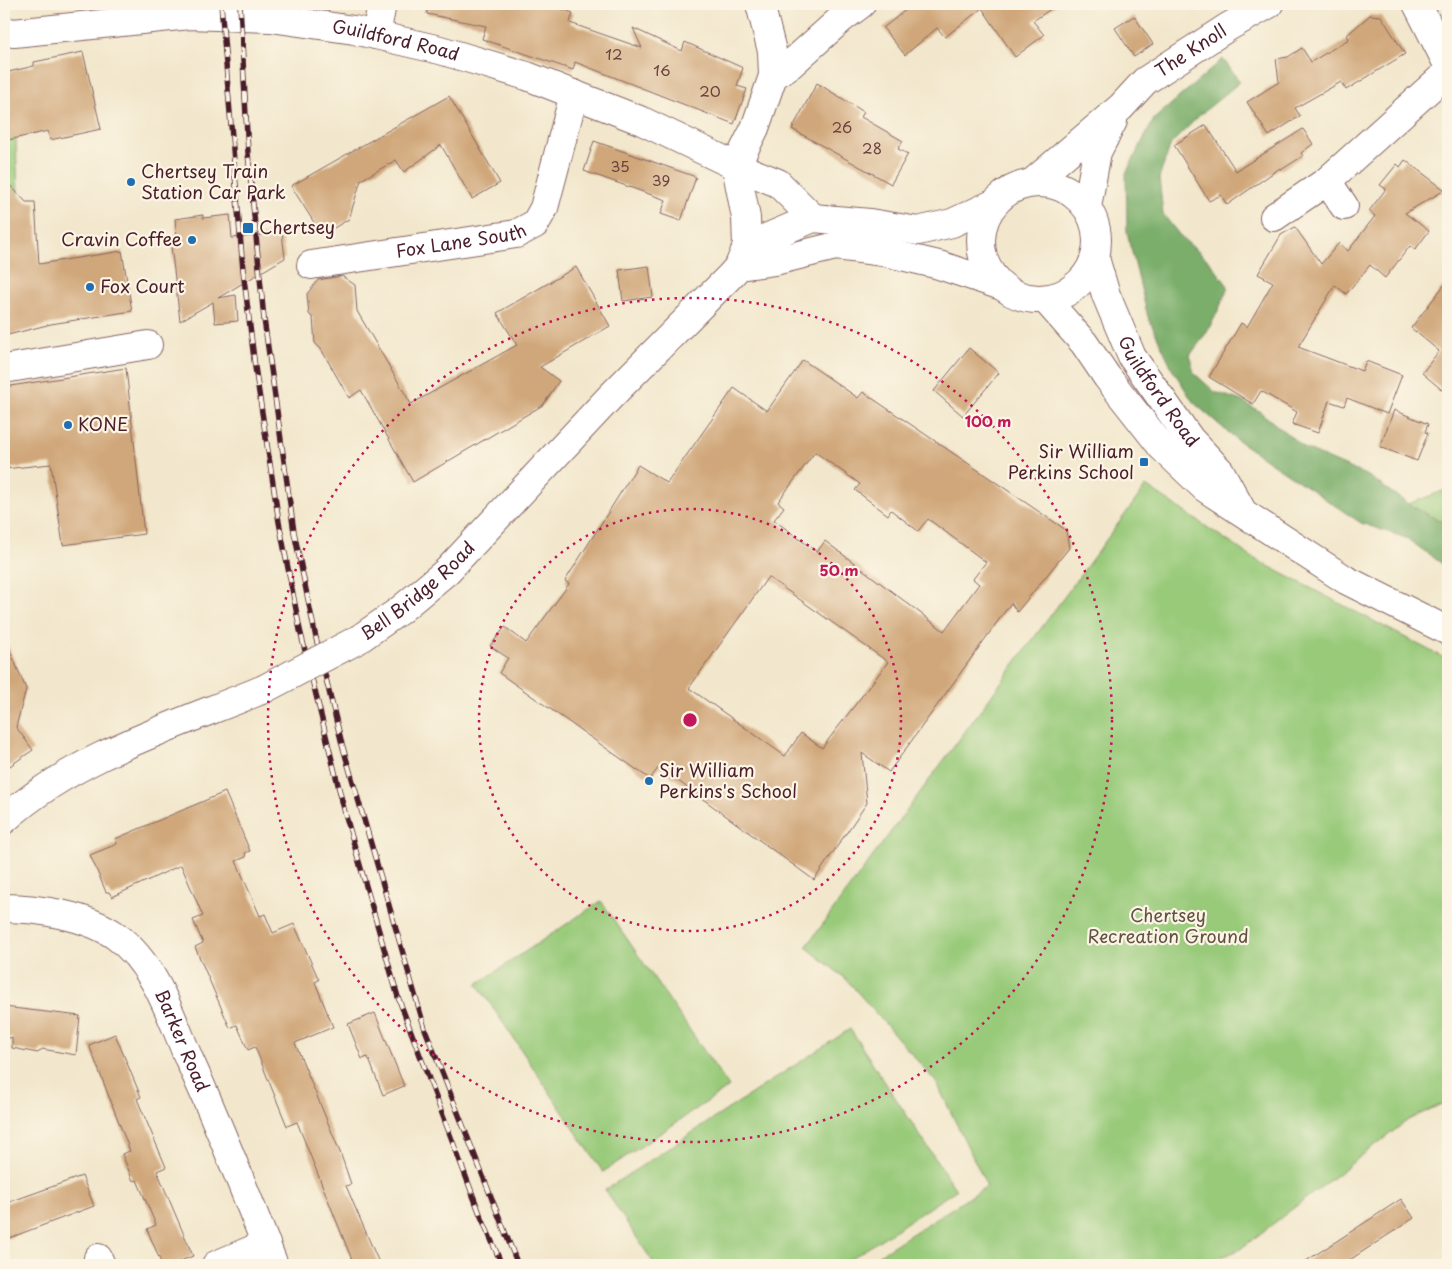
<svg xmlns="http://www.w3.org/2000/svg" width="1452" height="1269" viewBox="0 0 1452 1269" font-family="'Playpen Sans',sans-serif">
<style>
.green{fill:#99ca7a;stroke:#727452}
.forest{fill:#7aae6a;stroke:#62664a}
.building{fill:#d0a77a;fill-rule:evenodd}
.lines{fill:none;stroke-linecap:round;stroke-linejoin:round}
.street-casing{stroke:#856563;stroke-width:30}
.primary-casing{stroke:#856563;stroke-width:30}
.street{stroke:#fff;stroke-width:28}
.primary{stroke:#fff;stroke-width:28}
.rail-casing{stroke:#4a1f2b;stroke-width:5.5}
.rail{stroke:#fcf5e5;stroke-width:4;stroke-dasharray:11;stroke-linecap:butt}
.primary-bridge-casing{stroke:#856563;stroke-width:30;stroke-linecap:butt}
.primary-bridge{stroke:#fff;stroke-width:28}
.ring{fill:none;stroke:#c2185b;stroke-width:2.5;stroke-dasharray:2.5 5}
.poi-dot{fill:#1f6fb2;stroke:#fcf5e5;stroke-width:2}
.labels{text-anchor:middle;stroke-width:4.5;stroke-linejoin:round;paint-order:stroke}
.number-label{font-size:15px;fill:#6c413f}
.street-label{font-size:18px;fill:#4a1f2b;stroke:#fcf5e5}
.poi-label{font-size:18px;fill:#4a1f2b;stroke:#fcf5e5;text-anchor:start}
.park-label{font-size:18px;fill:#625243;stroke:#fcf5e5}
.centre{fill:#c2185b;stroke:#fcf5e5;stroke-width:2.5}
.ring-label{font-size:15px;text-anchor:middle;font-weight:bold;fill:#c2185b;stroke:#fcf5e5;stroke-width:4.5;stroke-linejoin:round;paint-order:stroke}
</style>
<rect width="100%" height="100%" fill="#fcf5e5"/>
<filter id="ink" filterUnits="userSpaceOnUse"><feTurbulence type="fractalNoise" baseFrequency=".02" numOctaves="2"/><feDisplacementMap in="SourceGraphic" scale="10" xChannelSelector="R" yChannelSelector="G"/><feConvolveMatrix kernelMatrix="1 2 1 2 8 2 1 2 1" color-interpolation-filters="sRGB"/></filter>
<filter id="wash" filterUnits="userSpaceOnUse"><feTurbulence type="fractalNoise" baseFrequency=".0096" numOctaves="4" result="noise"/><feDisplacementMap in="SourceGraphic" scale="20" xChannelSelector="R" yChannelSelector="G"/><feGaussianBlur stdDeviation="1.12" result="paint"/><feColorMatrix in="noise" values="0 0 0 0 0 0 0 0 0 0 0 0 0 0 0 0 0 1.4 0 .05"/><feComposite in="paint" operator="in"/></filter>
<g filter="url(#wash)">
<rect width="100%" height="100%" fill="#f2e7cc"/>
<g class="green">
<path d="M16 138 18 194 4 187V141Z"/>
<path d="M1146 486 1253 558 1448 660V1101L1408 1120 1239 1250 1201 1265H863L987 1186 936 1082 846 979 806 947Z"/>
<path d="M1448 489V520L1440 521 1408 504Z"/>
<path d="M601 901 729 1087 603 1172 477 984Z"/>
<path d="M850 1029 956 1190 842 1265H655L605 1190Z"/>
</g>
<path class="forest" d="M1223 59 1240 82 1201 114 1171 144 1159 178 1163 214 1181 237 1209 261 1228 286C1219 312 1208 333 1190 355L1194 373 1215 392 1242 401 1259 411 1306 449 1370 477 1408 504 1440 521 1448 520V568L1406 538 1361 523 1237 440 1193 402 1173 370 1148 317 1127 232 1126 173 1154 119Z"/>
<g id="blocks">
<g class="building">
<path d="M428 4H550L573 13 570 23 642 48 633 28 682 51 685 42 743 68 737 86 747 89 734 124 575 62 573 70 482 39 486 26 427 14Z"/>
<path d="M913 4H1058L1033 21 1044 35 1015 57 982 8 945 37 937 28 905 55 883 28Z"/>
<path d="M1370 15 1381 16 1405 54 1346 90 1341 82 1295 108 1300 116 1269 136 1247 102 1279 82 1276 59 1288 57 1302 48 1311 62 1349 39 1347 35Z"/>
<path d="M1134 16 1153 44 1134 57 1115 28Z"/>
<path d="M83 52 101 129 50 140 48 131 4 141V73L34 66V62Z"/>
<path d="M817 83 864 112 861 117 903 141 898 149 908 154 891 184 792 129Z"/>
<path d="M449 96 500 183 472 199 441 145 404 172 396 160 361 180 349 219 322 235 291 186Z"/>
<path d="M1206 125 1236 171 1303 129 1313 144 1301 153 1303 156 1281 170 1280 168 1227 205 1221 195 1209 201 1174 145Z"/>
<path d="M594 141 696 177 681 221 661 214 666 200 584 171Z"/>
<path d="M1405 160 1445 190 1405 213 1429 231 1415 250 1410 246 1385 278 1370 265 1346 294 1335 285 1298 347 1362 371 1366 361 1402 375 1387 414 1347 398 1344 406 1329 401 1318 433 1292 424 1297 412 1261 391 1253 404 1209 377 1241 323 1247 327 1273 282 1258 274 1281 235 1295 227 1321 264 1339 243 1348 251 1375 216 1369 211 1386 189 1380 185 1397 164 1400 167Z"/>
<path d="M4 179 26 202H35L39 264 122 251 132 311 51 324 4 336Z"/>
<path d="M203 215V218L230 215 232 238 282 233 285 258 218 298 236 295 238 321 215 323 213 302 180 321 170 237 177 236 175 219Z"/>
<path d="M649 266 653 297 623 301 619 270Z"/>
<path d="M576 267 610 326 540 367 559 381 543 405 413 482 361 390 349 398 321 349 315 343 313 318 309 314 307 294 318 280 342 276 355 285 357 311 411 404 517 345 497 313Z"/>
<path d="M1448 280V395L1422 373 1439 351 1411 328Z"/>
<path d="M969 348 999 373 963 416 934 391Z"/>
<path d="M803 360 858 398 863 392 1066 530 1069 548 1017 612 1011 603 889 772 862 753 867 803 814 880 659 767 650 779 499 673 508 658 490 646 505 627 526 643 569 584 565 581 638 465 667 483 734 388 767 411ZM815 452 860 484 855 490 888 515 891 510 918 531 928 519 986 562 973 579 979 584 944 631 825 541 817 552 774 520 784 507 778 502ZM768 577 888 662 822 748 801 733 785 756 689 688Z"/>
<path d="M126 368 144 534 63 545 51 464 4 469V387Z"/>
<path d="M1394 410 1428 424 1425 432 1428 433 1417 461 1380 447Z"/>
<path d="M4 636 26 689 16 727 33 750 4 770Z"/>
<path d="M225 792 250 851 245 853 246 857 236 861 260 916 265 914 273 933 294 924 319 980 315 982 333 1027 295 1043 340 1152 351 1184 346 1186 380 1265H354L297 1122 287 1126 255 1047 248 1050 237 1025 230 1028 195 947 203 943 193 920 203 916 181 865 112 897 109 892H106L90 855 117 844 115 839Z"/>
<path d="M4 1007 80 1016 76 1055 42 1049 38 1053 12 1048V1037L4 1040Z"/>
<path d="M375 1013 404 1086 383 1095 368 1057 362 1059 348 1024Z"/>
<path d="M115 1034 141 1097 137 1099 166 1167 157 1171 193 1256 170 1265H162L147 1229 156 1225 137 1180 133 1181 122 1154 130 1151 89 1045Z"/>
<path d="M82 1176 94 1206 4 1240V1204Z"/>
<path d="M1401 1199 1414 1218 1342 1265H1300Z"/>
</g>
</g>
</g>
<g filter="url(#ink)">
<use href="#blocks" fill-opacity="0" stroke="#856563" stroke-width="1"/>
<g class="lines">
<g class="street-casing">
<g id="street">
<path d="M760 4 772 51 773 76"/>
<path d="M1417 4 1448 65"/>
<path id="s1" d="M4 31 14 33 190 15 271 18 354 30 440 50 527 76 642 121 736 166 778 183 813 218"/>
<path d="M376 35 382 4"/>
<path d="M736 166 755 128 773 76 791 64 841 19 861 4"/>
<path d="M736 166 746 218 747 246"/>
<path d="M1327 181 1344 206"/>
<path id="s2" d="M1033 182 1121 107 1145 81 1228 27 1269 4"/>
<path d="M1087 207 1097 152 1113 121"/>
<path d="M1274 217 1327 181 1448 72"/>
<path id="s3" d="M311 265 516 234 535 224 544 208 574 94"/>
<path d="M4 369 148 345"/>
<path id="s4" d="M4 908C38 908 88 916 116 936 155 964 171 1017 189 1059 220 1127 247 1196 274 1265"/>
<path d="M98 1258 101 1265"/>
<path d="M216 1265 266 1244"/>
</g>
</g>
<g class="primary-casing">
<g id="primary">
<circle cx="1039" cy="241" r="58"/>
<path id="s5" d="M1095 258 1106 295 1132 357 1190 439 1220 471 1241 509"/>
<path d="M739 266 775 261 836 246 884 252 939 265 1002 286"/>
<path d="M1045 299 1084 343 1107 377 1162 447 1205 488 1346 580 1448 631"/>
<path id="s6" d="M359 639 399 611 447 571 611 396 730 276 739 266 747 246 813 218 870 223 918 231 952 223 993 204"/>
<path d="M4 820C74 756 177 725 264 689"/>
</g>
</g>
<use href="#street" class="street"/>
<use href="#primary" class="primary"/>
<g class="rail-casing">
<g id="rail">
<path d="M221 4 243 270 255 367 279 522 300 630 345 813 398 997 480 1214 502 1265"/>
<path d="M240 4 248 153 264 319 294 532 316 638 342 744 425 1029 518 1265"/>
</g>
</g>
<use href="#rail" class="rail"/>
<g class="primary-bridge-casing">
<path id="primary-bridge" d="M264 689 359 639"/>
</g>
<use href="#primary-bridge" class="primary-bridge"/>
</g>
</g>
<g class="ring">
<circle cx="690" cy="720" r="211"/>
<circle cx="690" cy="720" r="422"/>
</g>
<g class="poi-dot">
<circle cx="131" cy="182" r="5"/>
<rect x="242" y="222" width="12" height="12" rx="2.5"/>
<circle cx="192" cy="240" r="5"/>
<circle cx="90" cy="287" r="5"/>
<circle cx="68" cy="425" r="5"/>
<rect x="1139" y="457" width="10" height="10" rx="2.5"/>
<circle cx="649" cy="781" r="5"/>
</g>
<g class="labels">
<g class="number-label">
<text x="614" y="60">12</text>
<text x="662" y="76">16</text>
<text x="710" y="97">20</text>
<text x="842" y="133">26</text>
<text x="872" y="154">28</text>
<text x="620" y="172">35</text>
<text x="661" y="186">39</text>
</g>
<g class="street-label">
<text dy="6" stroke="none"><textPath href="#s1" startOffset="395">Guildford Road</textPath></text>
<text dy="6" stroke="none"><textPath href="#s2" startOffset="206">The Knoll</textPath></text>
<text dy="6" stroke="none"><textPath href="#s3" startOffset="152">Fox Lane South</textPath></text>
<text dy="6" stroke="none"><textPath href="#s5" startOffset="149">Guildford Road</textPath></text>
<text dy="6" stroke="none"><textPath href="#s6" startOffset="76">Bell Bridge Road</textPath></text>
<text dy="6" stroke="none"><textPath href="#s4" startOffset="242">Barker Road</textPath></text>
</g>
<g class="poi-label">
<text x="141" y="178">Chertsey Train<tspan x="141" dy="21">Station Car Park</tspan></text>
<text x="259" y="234">Chertsey</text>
<text x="182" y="246" text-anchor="end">Cravin Coffee</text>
<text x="100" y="293">Fox Court</text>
<text x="78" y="431">KONE</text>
<text x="1134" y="458" text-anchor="end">Sir William<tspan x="1134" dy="21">Perkins School</tspan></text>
<text x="659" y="777">Sir William<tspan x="659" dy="21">Perkins's School</tspan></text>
</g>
<g class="park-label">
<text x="1168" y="922">Chertsey<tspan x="1168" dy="21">Recreation Ground</tspan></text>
</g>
</g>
<circle cx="690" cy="720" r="8" class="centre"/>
<g class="ring-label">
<text x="988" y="427">100 m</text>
<text x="839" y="576">50 m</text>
</g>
<rect width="1452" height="1269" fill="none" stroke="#fcf5e5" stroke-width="20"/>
</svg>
